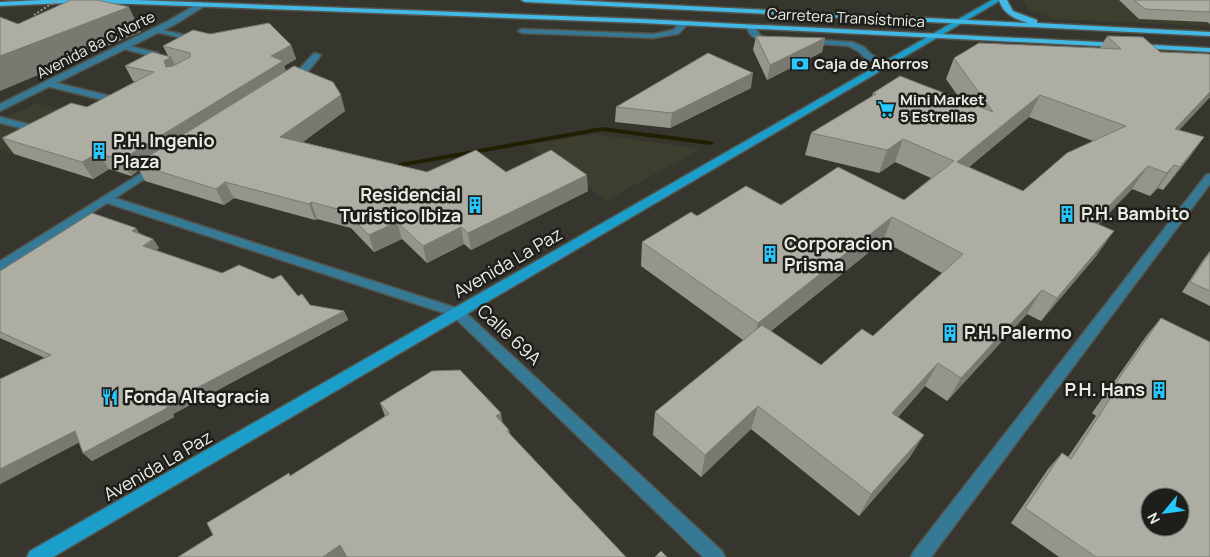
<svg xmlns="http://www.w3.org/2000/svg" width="1210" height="557" viewBox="0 0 1210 557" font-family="Manrope,sans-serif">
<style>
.built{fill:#3e3e2f}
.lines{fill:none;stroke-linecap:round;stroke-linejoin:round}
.stream{fill:#211f02;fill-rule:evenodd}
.lane-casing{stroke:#54534b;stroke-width:3}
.street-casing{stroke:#54534b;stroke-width:3}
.secondary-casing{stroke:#54534b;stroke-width:3}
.primary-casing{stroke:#54534b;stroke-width:3}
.lane{fill:#357995;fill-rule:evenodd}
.street{fill:#357995;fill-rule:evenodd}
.secondary{fill:#1b9eca;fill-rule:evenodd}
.primary{fill:#42b8e4;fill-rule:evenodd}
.path-bridge{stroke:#979790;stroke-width:2;stroke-dasharray:2 2;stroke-linecap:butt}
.wall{fill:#95958c;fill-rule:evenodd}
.shaded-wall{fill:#797972}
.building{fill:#adada3;stroke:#797972;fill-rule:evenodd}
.labels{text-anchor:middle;stroke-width:5;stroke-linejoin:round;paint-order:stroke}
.far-street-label{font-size:15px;fill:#ecece6;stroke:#1e1e1a}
.far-poi-label{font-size:15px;font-weight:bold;fill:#ecece6;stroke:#1e1e1a;text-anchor:start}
.poi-label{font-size:18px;font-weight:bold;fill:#ecece6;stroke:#1e1e1a;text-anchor:start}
.street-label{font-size:18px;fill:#ecece6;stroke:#1e1e1a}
</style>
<rect width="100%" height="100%" fill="#37362e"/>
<g class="built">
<path d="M1025 0H1178L1210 24V26L1055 19 1029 10 1023 2Z"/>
<path d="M38 103 100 121 30 159 0 149V120Z"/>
<path d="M593 134 701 149 607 200 527 145Z"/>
</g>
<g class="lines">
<path class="stream" d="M602 127 710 141 714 143 710 145 602 131 400 167 396 165 400 163Z"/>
<g class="lane-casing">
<g id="lane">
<path d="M682 21 689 23 678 34 654 38 522 33 518 31 522 29 654 34 673 30Z"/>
<path d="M747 25H753L761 36 776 40 772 42C761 41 747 38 747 25Z"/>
<path d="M153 28 199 38 203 40 199 42 156 32 152 30Z"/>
<path d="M804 39 852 42 864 47 872 55 891 64 887 66 866 59 858 51 848 46 807 43 803 41Z"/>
<path d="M121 44 158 53 157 59 160 61 156 63 149 62 148 60 150 56 121 48Z"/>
<path d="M49 81 114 97 115 99 111 102 46 86V82Z"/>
<path d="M0 117 44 128 46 130 41 133 0 123Z"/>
</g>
</g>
<g class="street-casing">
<g id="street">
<path d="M199 3 206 5 174 25 0 111V104L168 21Z"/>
<path d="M314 53 321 55C313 65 300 85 287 83V79L295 74Z"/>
<path d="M156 164 160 165 161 167 160 169 115 198 463 310 722 551 725 557H703L453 316 107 203 0 271V261Z"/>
<path d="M1210 174V184L931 557H911L914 551 1206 175Z"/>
</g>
</g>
<g class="secondary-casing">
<path id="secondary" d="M992 0H1001L53 557H27L30 551Z"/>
</g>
<g class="primary-casing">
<g id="primary">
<path d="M42 0H136L642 19 1118 43 1122 45 1118 47 642 23 133 4 67 3 0 6V2Z"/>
<path d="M521 0H568L1028 23C1015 19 1003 14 999 0H1007L1013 11 1037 20V23L1210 32V36L525 2Z"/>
<path d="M1135 44 1210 48V52L1138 48 1134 46Z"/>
</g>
</g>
<use href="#lane" class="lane"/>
<use href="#street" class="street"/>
<use href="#secondary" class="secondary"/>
<use href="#primary" class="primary"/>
<path class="path-bridge" d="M34 15 57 0"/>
</g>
<g class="wall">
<path d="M1119 0H1210V24L1207 22 1139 19Z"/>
<path d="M210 34 291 45 296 59 284 66 286 71 345 111 302 142 427 172H506L588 191 471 250 464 244 427 263 402 239 374 252 351 228 317 219 315 220 234 198 224 205 145 181 139 170 131 176 109 169 93 179 14 154 2 138 87 107 136 82 133 81 125 66 168 56 163 46Z"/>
<path d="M756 36 825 38 822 52 767 80 753 50Z"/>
<path d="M1107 36 1210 97 1179 130 1204 137 1188 159 1163 190 1158 188 1150 196 1132 189 1098 224 1097 255 1041 321 1027 314 947 401 925 386 898 417 910 457 859 516 751 429 701 477 653 435 655 412 743 340 641 266 642 242 697 216 781 205 904 200 931 178 895 162 879 173 805 155 811 133 872 96 873 93 960 99 946 79 954 58 1100 48ZM1029 117 1093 141 1023 191 969 167ZM883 241 942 273 873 336 821 365 771 331Z"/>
<path d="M751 88 670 128 615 122 616 107Z"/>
<path d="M136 228 139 233 153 239 159 248 156 250 222 273 298 296 310 305 344 311 348 320 173 414 174 417 92 461 83 453 79 442 0 484V379L45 358 0 338V271Z"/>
<path d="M1210 251V306L1182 292 1203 260Z"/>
<path d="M1161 318 1210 557H1059L1011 523 1048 469 1062 453 1068 457 1096 416 1092 413 1147 335Z"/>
<path d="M380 403 503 423 509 430 510 434 213 535 290 476 385 416Z"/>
</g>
<g class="shaded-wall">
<path d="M129 7 141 32 0 91V56Z"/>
<path d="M825 38 822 52 767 80 770 65Z"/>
<path d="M291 45 296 59 284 66 288 76 136 164 139 170 131 176 121 160 271 56Z"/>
<path d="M171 57 178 71 166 67 164 61Z"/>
<path d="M753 73 751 88 670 128 672 113Z"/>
<path d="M1210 92V97L1159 152 1175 129Z"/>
<path d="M341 95 345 111 287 154 280 137Z"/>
<path d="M1040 95 1029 117 947 185 957 162Z"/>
<path d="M1204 137 1188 159 1163 190 1180 167Z"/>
<path d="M903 139 895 162 879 173 887 150Z"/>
<path d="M98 153 109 169 93 179 82 162Z"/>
<path d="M1174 165 1158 188 1150 196 1167 173Z"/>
<path d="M1148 166 1132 189 1078 246 1093 222Z"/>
<path d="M587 175 588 191 471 250 468 233Z"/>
<path d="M225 182 234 198 224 205 216 189Z"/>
<path d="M311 202 317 219 315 220 309 204Z"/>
<path d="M892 217 883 241 752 346 758 323Z"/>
<path d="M397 222 402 239 374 252 369 235Z"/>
<path d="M461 227 464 244 427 263 423 246Z"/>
<path d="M136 228 142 238 132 231Z"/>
<path d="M1114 231 1097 255 1041 321 1057 298Z"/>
<path d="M153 239 159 248 149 255 143 246Z"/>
<path d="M1042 290 1027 314 947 401 961 378Z"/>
<path d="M344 311 348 320 173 414 174 417 92 461 83 453 166 404Z"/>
<path d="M938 363 925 386 880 436 892 413Z"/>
<path d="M758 406 751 429 701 477 705 455Z"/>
<path d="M501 413 504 431 496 416Z"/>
<path d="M75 431 84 440 0 484V469Z"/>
<path d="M924 435 910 457 859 516 871 494Z"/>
<path d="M340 545 347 557H323Z"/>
</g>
<g class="building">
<path d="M71 0H97L129 7 0 56V17L18 24Z"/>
<path d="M1134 0H1210V12L1145 9Z"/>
<path d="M269 23 291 45 271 56 283 61 121 160 98 153 82 162 2 138 71 103 87 107 154 72 125 66 152 52 171 57 164 61 166 67 173 66 190 57V53L163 46 193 30 210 34Z"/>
<path d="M756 36 825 38 770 65Z"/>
<path d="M1107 36 1143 37 1160 52 1209 54 1210 55V92L1175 129 1204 137 1180 167 1174 165 1167 173 1148 166 1093 222 1114 231 1057 298 1042 290 961 378 938 363 892 413 924 435 871 494 758 406 705 455 655 412 762 325 821 365 862 329 873 336 963 254 892 217 758 323 642 242 691 212 697 216 746 186 781 205 838 167 904 200 954 161 903 139 887 150 811 133 876 94 873 93 900 76 993 112 954 58 979 43 1121 49ZM1040 95 1126 126 1067 153 1023 191 957 162Z"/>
<path d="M708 53 753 73 672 113 616 107Z"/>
<path d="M294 66 333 82 341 95 280 137 427 172 476 150 506 172 551 150 587 175 468 233 461 227 423 246 397 222 369 235 345 211 311 202 309 204 225 182 216 189 136 164Z"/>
<path d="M92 213 136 228 132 231 153 239 143 246 222 273 239 265 273 279 281 275 298 296 302 294 310 305 344 311 166 404 167 408 83 453 75 431 0 469V379L51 355 0 332V271Z"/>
<path d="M1210 252V291L1190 282Z"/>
<path d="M1161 318 1210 342V557H1096L1025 508 1062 453 1071 459 1110 399 1106 397ZM1150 497H1180V527H1150Z"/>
<path d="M460 370 501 413 496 416 509 430 507 431 626 557H347L340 545 323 557H178L213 535 207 523 289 473 290 476 389 414 380 403 432 371Z"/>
<path d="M661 551 667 557H655Z"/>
</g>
<defs>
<g id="bank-bare" transform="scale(1.35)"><path d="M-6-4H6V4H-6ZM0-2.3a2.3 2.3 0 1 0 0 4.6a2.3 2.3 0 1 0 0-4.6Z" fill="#27c8ff" stroke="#1e1e1a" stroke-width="2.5" paint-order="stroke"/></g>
<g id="supermarket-bare" transform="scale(1.35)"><path d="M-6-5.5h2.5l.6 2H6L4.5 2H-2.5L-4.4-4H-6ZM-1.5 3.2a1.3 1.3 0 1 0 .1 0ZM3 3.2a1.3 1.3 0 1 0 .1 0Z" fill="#27c8ff" stroke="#1e1e1a" stroke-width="2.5" paint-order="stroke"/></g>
<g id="building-bare" transform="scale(1.35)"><path d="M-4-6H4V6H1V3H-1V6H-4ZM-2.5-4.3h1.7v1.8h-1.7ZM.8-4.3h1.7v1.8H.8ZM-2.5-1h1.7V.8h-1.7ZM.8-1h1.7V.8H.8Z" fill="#27c8ff" stroke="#1e1e1a" stroke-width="2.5" paint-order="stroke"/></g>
<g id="restaurant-bare" transform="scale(1.35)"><path d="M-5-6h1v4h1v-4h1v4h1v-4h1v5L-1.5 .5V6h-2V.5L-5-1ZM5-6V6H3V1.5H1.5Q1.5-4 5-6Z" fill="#27c8ff" stroke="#1e1e1a" stroke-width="2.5" paint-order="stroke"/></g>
</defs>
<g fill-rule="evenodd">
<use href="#bank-bare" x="800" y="64"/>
<use href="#supermarket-bare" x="886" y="109"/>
<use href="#building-bare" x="99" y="151"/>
<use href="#building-bare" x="475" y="205"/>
<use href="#building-bare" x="1067" y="214"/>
<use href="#building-bare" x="770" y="254"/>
<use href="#building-bare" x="950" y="333"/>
<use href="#building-bare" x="1159" y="390"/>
<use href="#restaurant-bare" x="110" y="397"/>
</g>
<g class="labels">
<g class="far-street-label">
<text transform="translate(846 18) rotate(3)" y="5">Carretera Transístmica</text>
<text transform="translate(96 45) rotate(-27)" y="5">Avenida 8a C Norte</text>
</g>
<g class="far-poi-label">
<text x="814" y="69">Caja de Ahorros</text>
<text x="900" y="105">Mini Market<tspan x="900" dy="17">5 Estrellas</tspan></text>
</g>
<g class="poi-label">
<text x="113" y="147">P.H. Ingenio<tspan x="113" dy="21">Plaza</tspan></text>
<text x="461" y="201" text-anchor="end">Residencial<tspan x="461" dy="21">Turistico Ibiza</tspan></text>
<text x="1081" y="220">P.H. Bambito</text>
<text x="784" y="250">Corporacion<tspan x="784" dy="21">Prisma</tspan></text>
<text x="964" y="339">P.H. Palermo</text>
<text x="1145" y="396" text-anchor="end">P.H. Hans</text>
<text x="124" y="403">Fonda Altagracia</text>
</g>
<g class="street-label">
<text transform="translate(508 263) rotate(-30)" y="6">Avenida La Paz</text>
<text transform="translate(509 335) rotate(43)" y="6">Calle 69A</text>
<text transform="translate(158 466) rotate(-30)" y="6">Avenida La Paz</text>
</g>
</g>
<g transform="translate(1165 512) rotate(241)"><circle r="24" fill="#1e1e1a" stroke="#70706c"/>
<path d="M0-4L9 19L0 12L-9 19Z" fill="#27c8ff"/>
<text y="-8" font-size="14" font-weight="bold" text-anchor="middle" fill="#ecece6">N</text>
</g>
</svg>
